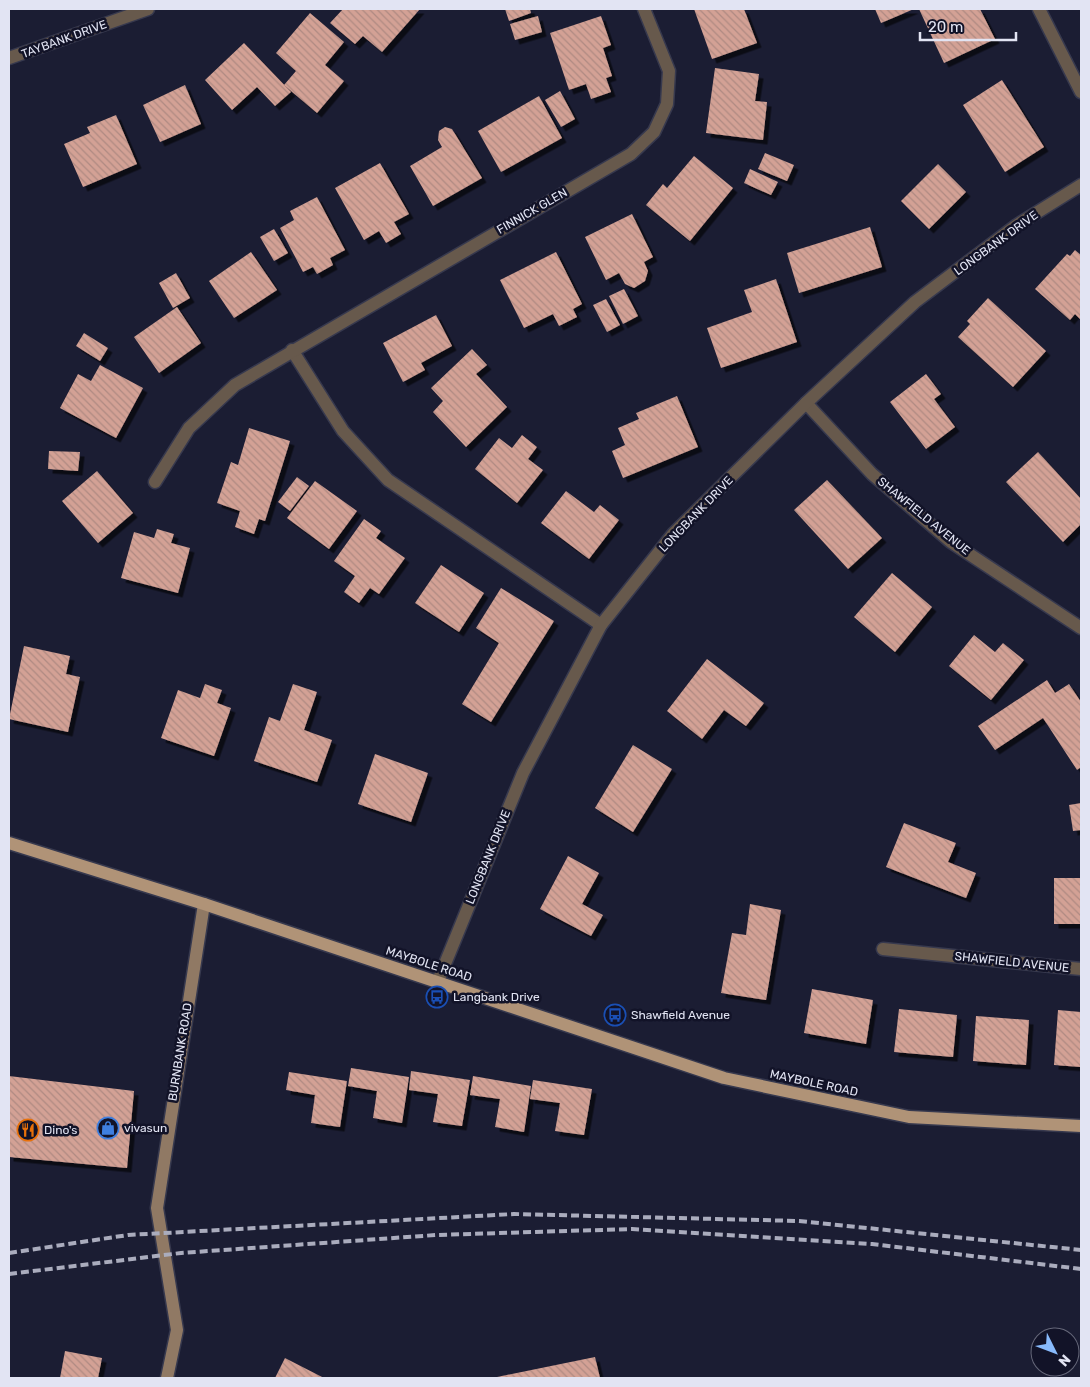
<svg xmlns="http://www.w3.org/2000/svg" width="1090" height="1387" viewBox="0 0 1090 1387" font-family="Rubik,sans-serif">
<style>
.building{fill:url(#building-back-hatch);filter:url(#shadow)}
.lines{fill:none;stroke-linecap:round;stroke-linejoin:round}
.street-casing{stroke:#37394e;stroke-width:15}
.secondary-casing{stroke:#37394e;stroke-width:15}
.primary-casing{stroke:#37394e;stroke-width:15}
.street{stroke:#67594c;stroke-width:12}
.secondary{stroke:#907964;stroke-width:12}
.primary{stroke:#b09377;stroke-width:12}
.rail{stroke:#aaacbd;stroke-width:4;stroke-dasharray:8 4;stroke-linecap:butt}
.labels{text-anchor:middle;stroke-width:5;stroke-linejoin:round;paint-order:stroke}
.street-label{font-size:12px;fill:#e2e4f3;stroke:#121328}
.poi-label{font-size:12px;fill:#e2e4f3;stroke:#121328;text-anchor:start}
</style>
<defs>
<pattern id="building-back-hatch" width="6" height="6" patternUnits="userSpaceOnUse" patternTransform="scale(1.25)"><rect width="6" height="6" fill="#d3a195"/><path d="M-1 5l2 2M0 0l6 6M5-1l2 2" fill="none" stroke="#af8a82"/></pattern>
<filter id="shadow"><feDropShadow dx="4.5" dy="4.5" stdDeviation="0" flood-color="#0009"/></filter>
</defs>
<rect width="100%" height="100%" fill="#1b1d33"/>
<g class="building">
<path d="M343 9H420L382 52 363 36 355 44 330 23Z"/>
<path d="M505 9H530L531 13 509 21Z"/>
<path d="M694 9H744L757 43 712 59Z"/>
<path d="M875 9H914L881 23Z"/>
<path d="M919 9H980L995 39 944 63Z"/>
<path d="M310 13 344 42 325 65 344 81 317 113 284 85 296 71 276 53Z"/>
<path d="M538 16 542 32 515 40 510 24Z"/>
<path d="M601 16 611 45 603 48 612 76 606 78 611 92 591 99 586 84 569 90 550 33Z"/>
<path d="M244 43 291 92 275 106 257 87 232 110 205 80Z"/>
<path d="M715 68 759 74 755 101 767 102 763 140 706 133Z"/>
<path d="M1002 80 1044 147 1005 172 963 105Z"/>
<path d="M185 85 201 124 160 142 143 105Z"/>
<path d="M560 91 575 119 561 127 545 100Z"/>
<path d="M539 96 562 138 501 172 478 131Z"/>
<path d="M116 115 137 164 83 187 64 144 90 133 87 127Z"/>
<path d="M445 127 452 129 482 178 433 206 410 166 442 147 438 140 439 131Z"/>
<path d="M765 153 794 165 787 181 758 169Z"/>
<path d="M694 156 733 188 690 241 646 205 663 184 667 188Z"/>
<path d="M380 163 409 214 394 222 401 234 386 243 379 231 364 240 335 188Z"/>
<path d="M938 164 966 192 929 229 901 201Z"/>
<path d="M750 169 778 182 771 195 744 183Z"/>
<path d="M317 197 345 250 330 258 333 265 317 274 313 267 303 272 280 228 294 220 290 211Z"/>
<path d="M632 214 653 257 644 262 648 271 645 281 634 288 625 284 619 273 606 280 585 237Z"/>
<path d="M870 227 882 267 799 293 787 253Z"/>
<path d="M274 229 288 253 274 261 260 237Z"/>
<path d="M1075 250 1081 255V320L1075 314 1070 320 1035 289 1067 254 1070 256Z"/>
<path d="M251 252 277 290 234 318 209 281Z"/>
<path d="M556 252 582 304 573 309 577 317 559 326 553 314 524 328 500 280Z"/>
<path d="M176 273 190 298 173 308 159 283Z"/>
<path d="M776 279 797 342 721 368 707 328 752 312 744 290Z"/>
<path d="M624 289 638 316 623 324 609 296Z"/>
<path d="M988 298 1046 351 1013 387 958 337 970 324 967 321Z"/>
<path d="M606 299 620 325 607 332 593 305Z"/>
<path d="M177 307 201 343 159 373 134 337Z"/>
<path d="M436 315 452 346 421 363 425 370 403 382 383 343Z"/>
<path d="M84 333 108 348 100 361 76 346Z"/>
<path d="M472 349 487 365 476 374 507 407 466 447 433 412 443 401 431 388Z"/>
<path d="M100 365 143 388 116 438 60 408 78 374 91 381Z"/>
<path d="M926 374 941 394 934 399 955 427 926 449 890 402Z"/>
<path d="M677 396 698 447 623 478 612 451 625 445 618 428 639 419 636 413Z"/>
<path d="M249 428 290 441 265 521 259 519 254 534 235 527 240 511 217 503 231 462 238 465Z"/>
<path d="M522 435 537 447 528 459 543 470 517 503 475 469 499 438 512 448Z"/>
<path d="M49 451 80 452 78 471 48 469Z"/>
<path d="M1038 452 1081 499V524L1063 542 1006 482Z"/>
<path d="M97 471 133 513 98 543 62 501Z"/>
<path d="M297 477 309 486 290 511 278 502Z"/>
<path d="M827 480 882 538 848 569 794 510Z"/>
<path d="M315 481 357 511 329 549 287 518Z"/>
<path d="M566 491 594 512 600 505 619 520 589 559 541 523Z"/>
<path d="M364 519 381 531 376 538 405 558 379 594 370 588 359 603 344 592 355 576 334 561Z"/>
<path d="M157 529 174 534 171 543 190 548 178 593 121 578 134 532 154 538Z"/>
<path d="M441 565 484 593 459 632 415 603Z"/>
<path d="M892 573 932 607 895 652 854 617Z"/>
<path d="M501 588 554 621 491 722 462 704 499 643 476 628Z"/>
<path d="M974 635 995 652 1003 643 1024 660 991 700 949 666Z"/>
<path d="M24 646 70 656 66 674 80 677 68 732 9 719Z"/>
<path d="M707 659 764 703 746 726 724 710 702 739 667 711Z"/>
<path d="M1047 680 1055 693 1069 684 1081 702V767L1077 770 1043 718 995 750 978 726Z"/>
<path d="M205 684 222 690 217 703 231 708 214 756 161 738 178 690 200 698Z"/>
<path d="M293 684 317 692 304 730 332 740 317 782 254 761 269 717 280 721Z"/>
<path d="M633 745 672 769 633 832 595 808Z"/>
<path d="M375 754 428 773 411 822 358 804Z"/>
<path d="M1081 803V830L1073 831 1069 805Z"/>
<path d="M904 823 956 843 948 862 976 873 966 898 886 867Z"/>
<path d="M568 856 599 873 582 904 603 915 591 936 540 909Z"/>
<rect x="1054" y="878" width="27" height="46"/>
<path d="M750 904 781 910 766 1000 721 993 732 933 746 935Z"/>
<path d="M812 989 873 1000 866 1044 804 1033Z"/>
<path d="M899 1009 957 1015 953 1057 894 1052Z"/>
<path d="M1058 1010 1081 1012V1067L1054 1065Z"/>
<path d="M976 1016 1029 1020 1026 1065 973 1061Z"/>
<path d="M351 1068 409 1077 402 1123 373 1118 377 1091 348 1086Z"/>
<path d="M411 1071 470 1080 462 1126 433 1122 438 1094 409 1090Z"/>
<path d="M289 1072 347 1081 340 1127 311 1123 315 1095 286 1090Z"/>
<path d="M9 1076 134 1091 127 1168 9 1157Z"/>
<path d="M473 1076 531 1086 524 1132 495 1127 500 1099 470 1095Z"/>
<path d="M533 1080 592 1089 584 1135 555 1131 560 1103 530 1099Z"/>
<path d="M65 1351 102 1358 98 1378H60Z"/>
<path d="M595 1357 600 1378H497V1377Z"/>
<path d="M285 1358 324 1378H275Z"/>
</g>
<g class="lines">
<g class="street-casing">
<g id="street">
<path d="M1039 9 1081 92"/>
<path d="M9 58 148 9"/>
<path d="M292 350 343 431 388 480 601 625"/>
<path d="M806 403 872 474 951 542 1081 628"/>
<path d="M155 482 189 428 235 385 631 154 654 132 667 104 669 71 644 9"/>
<path d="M883 949 1081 969"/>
<path d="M438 981 523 773 601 625 674 533 806 403 915 302 1017 225 1081 185"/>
</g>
</g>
<g class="secondary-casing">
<path id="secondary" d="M167 1378 177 1330 157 1208 204 904"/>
</g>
<g class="primary-casing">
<path id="primary" d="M9 843 204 904 724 1078 909 1117 1081 1126"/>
</g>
<use href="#street" class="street"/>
<use href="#secondary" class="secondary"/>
<use href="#primary" class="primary"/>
<g class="rail">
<path d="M9 1253 128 1235 514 1214 799 1221 1081 1250"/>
<path d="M9 1274 181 1253 436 1235 632 1229 872 1244 1081 1269"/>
</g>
</g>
<defs>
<g id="bus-ring" transform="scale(1.125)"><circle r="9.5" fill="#121328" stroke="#1a4fb4" stroke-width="1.5"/><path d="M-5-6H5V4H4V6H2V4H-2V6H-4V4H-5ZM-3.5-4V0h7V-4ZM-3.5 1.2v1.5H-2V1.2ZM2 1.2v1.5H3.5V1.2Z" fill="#1a4fb4"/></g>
<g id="shop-ring" transform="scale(1.125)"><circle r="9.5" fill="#121328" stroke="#3f7fe0" stroke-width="1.5"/><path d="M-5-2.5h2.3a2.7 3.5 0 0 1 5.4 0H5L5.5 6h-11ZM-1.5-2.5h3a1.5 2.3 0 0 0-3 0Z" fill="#3f7fe0"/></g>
<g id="restaurant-ring" transform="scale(1.125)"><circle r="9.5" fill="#121328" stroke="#e8710a" stroke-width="1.5"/><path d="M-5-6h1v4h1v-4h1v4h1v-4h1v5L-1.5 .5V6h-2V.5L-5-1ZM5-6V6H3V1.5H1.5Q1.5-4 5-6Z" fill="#e8710a"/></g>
</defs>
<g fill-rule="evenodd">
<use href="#bus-ring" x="437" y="997"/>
<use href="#bus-ring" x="615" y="1015"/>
<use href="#shop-ring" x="108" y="1128"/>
<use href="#restaurant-ring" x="28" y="1130"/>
</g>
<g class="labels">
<g class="street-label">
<text transform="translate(64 39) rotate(-20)" y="4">TAYBANK DRIVE</text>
<text transform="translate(532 211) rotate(-30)" y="4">FINNICK GLEN</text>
<text transform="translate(996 243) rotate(-36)" y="4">LONGBANK DRIVE</text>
<text transform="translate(696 514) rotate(-46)" y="4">LONGBANK DRIVE</text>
<text transform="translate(924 516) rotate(39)" y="4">SHAWFIELD AVENUE</text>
<text transform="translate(488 857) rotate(-68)" y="4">LONGBANK DRIVE</text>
<text transform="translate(1012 962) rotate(6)" y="4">SHAWFIELD AVENUE</text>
<text transform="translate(429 964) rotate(18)" y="4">MAYBOLE ROAD</text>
<text transform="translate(180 1052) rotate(-81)" y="4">BURNBANK ROAD</text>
<text transform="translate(814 1083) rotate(12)" y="4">MAYBOLE ROAD</text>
</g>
<g class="poi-label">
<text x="453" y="1001">Langbank Drive</text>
<text x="631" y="1019">Shawfield Avenue</text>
<text x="124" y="1132">vivasun</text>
<text x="44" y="1134">Dino's</text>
</g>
</g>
<rect width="1090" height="1387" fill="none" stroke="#e2e4f3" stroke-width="20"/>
<g transform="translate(1055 1352) rotate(132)"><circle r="24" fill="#121328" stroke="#656779"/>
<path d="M0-4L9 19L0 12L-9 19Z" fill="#88bafc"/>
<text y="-8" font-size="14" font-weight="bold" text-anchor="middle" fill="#e2e4f3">N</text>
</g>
<path d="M920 32v8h96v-8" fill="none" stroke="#e2e4f3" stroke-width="2.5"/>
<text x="928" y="32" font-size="15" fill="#e2e4f3" stroke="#121328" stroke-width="4" paint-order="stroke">20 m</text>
</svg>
